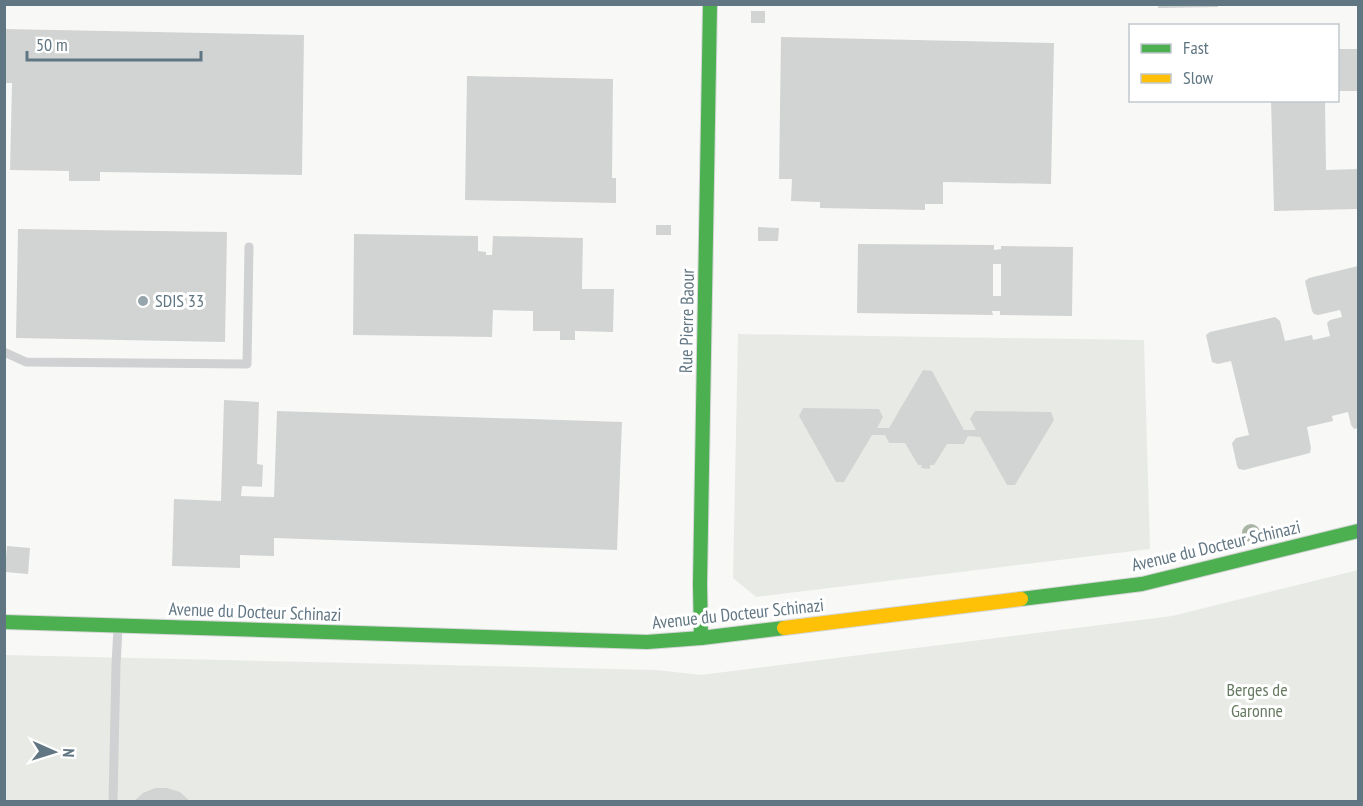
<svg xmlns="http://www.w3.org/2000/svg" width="1363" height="806" viewBox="0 0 1363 806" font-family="'PT Sans Narrow',sans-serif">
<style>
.green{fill:#e8ebe5}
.building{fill:#d2d4d4;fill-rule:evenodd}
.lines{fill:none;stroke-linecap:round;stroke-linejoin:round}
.fast-casing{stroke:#d4d6d6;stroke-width:16}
.slow-casing{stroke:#d4d6d6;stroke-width:16}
.lane{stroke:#d0d1d2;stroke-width:9}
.fast{stroke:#4caf50;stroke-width:14}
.slow{stroke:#ffc107;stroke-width:14}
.tree{fill:#a8b3a4}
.poi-dot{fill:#96a4ac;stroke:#fff;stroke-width:2}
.labels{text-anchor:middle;stroke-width:6;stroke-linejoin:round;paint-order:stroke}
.poi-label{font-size:18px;fill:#617683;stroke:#fff;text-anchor:start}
.street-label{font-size:18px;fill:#617683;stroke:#fff}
.park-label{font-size:18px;fill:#667a61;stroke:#fff}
</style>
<rect width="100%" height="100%" fill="#f8f8f7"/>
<g class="green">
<path d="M738 334 1144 340 1150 549 756 597 733 578Z"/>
<path d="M1358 570V801L5 802V655L657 670 701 675 1172 616Z"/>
</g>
<g class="building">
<path d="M1158 4H1218V7L1158 8Z"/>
<rect x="751" y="11" width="14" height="12"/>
<path d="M4 29 304 35 302 175 100 172V181H69V171L10 170 12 83H4Z"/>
<path d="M781 37 1054 43 1051 184 943 182V204H925V210L820 208V202L791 201 792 179H779Z"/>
<rect x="1338" y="49" width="20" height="42"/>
<path d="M467 76 613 79 612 178H616V203L465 200Z"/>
<path d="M1271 100H1325L1326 170 1358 169V209L1274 211Z"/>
<rect x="656" y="225" width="15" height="10"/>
<path d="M758 227 779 228 778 241H758Z"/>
<path d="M18 229 227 232 225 342 16 338Z"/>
<path d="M354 234 478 236V251L486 252V255H492L493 236 583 238 582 289H614L613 332 575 331V340H560V331H533V311L493 310 492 337 353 335Z"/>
<path d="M858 244 994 245V250L1001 249V246L1073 247 1072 316 1000 315V311H992L993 315 857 313ZM993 264H1001V296H993Z"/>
<path d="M1358 266V428L1354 429 1351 425 1348 412 1332 416 1333 421 1307 427 1311 448 1310 453 1244 470 1239 469 1237 466 1232 443 1236 438 1249 435 1231 361 1218 364 1212 362 1206 335 1210 332 1275 317 1280 321 1285 341 1312 335 1313 340 1330 336 1327 323 1330 320 1342 317 1340 310 1318 315 1314 314 1312 311 1305 281 1309 278Z"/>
<path d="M923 370 932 371 964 430H976L970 419 975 411 1051 412 1054 420 1015 485H1007L980 437 968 436 964 444H947L934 465H930V469L921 468 922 465H918L905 443H889L885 435H872L844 482H836L799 416 803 408 879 409 883 417 877 428H889Z"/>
<path d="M224 400 259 402 257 464 263 465 262 487 242 486 241 496 274 497 277 411 622 422 617 550 274 538V556L240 555V568L172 566 174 499 221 501Z"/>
<path d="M7 546 30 548 28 574 5 572Z"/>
<path d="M155 788H167L180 792 191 802H133L143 793Z"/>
</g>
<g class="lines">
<g class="fast-casing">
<g id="fast">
<path d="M1021 599 1142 584 1358 531"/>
<path d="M4 622 647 642 701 638 784 628"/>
<path d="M701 638 700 584 710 4"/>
</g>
</g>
<g class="slow-casing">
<path id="slow" d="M784 628 1021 599"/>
</g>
<g class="lane">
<path d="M4 352 26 362 247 364 249 247"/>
<path d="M113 802 116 665 118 628"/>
</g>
<use href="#fast" class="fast"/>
<use href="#slow" class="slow"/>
</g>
<circle class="tree" cx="1251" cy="533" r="9"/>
<circle class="poi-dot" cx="143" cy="301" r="6"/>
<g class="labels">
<g class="poi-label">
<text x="155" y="307">SDIS 33</text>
</g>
<g class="street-label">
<text transform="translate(687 321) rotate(-89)" y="6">Rue Pierre Baour</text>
<text transform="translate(1216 546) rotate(-13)" y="6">Avenue du Docteur Schinazi</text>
<text transform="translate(255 612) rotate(2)" y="6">Avenue du Docteur Schinazi</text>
<text transform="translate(738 614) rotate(-6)" y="6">Avenue du Docteur Schinazi</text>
</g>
<g class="park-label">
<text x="1257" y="696">Berges de<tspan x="1257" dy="21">Garonne</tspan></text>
</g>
</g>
<rect width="1363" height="806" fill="none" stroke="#617683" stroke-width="12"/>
<rect x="1129" y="24" width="210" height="78" fill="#ffffff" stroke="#c0c8cd" stroke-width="1.5"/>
<rect x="1141" y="44" width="30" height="9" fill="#4caf50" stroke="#c0c8cd" stroke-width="1.5"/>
<text x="1183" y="54" font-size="18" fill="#617683">Fast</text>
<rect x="1141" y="74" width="30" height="9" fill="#ffc107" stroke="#c0c8cd" stroke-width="1.5"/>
<text x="1183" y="84" font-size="18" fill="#617683">Slow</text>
<g transform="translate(54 752) rotate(93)" stroke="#ffffff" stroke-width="4.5" paint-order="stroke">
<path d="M0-4.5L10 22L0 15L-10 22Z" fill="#617683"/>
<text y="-9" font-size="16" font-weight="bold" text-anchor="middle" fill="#617683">N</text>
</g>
<path d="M27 51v9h174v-9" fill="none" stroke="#617683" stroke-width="3"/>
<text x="36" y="51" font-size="18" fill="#617683" stroke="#ffffff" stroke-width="4.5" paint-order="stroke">50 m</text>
</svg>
